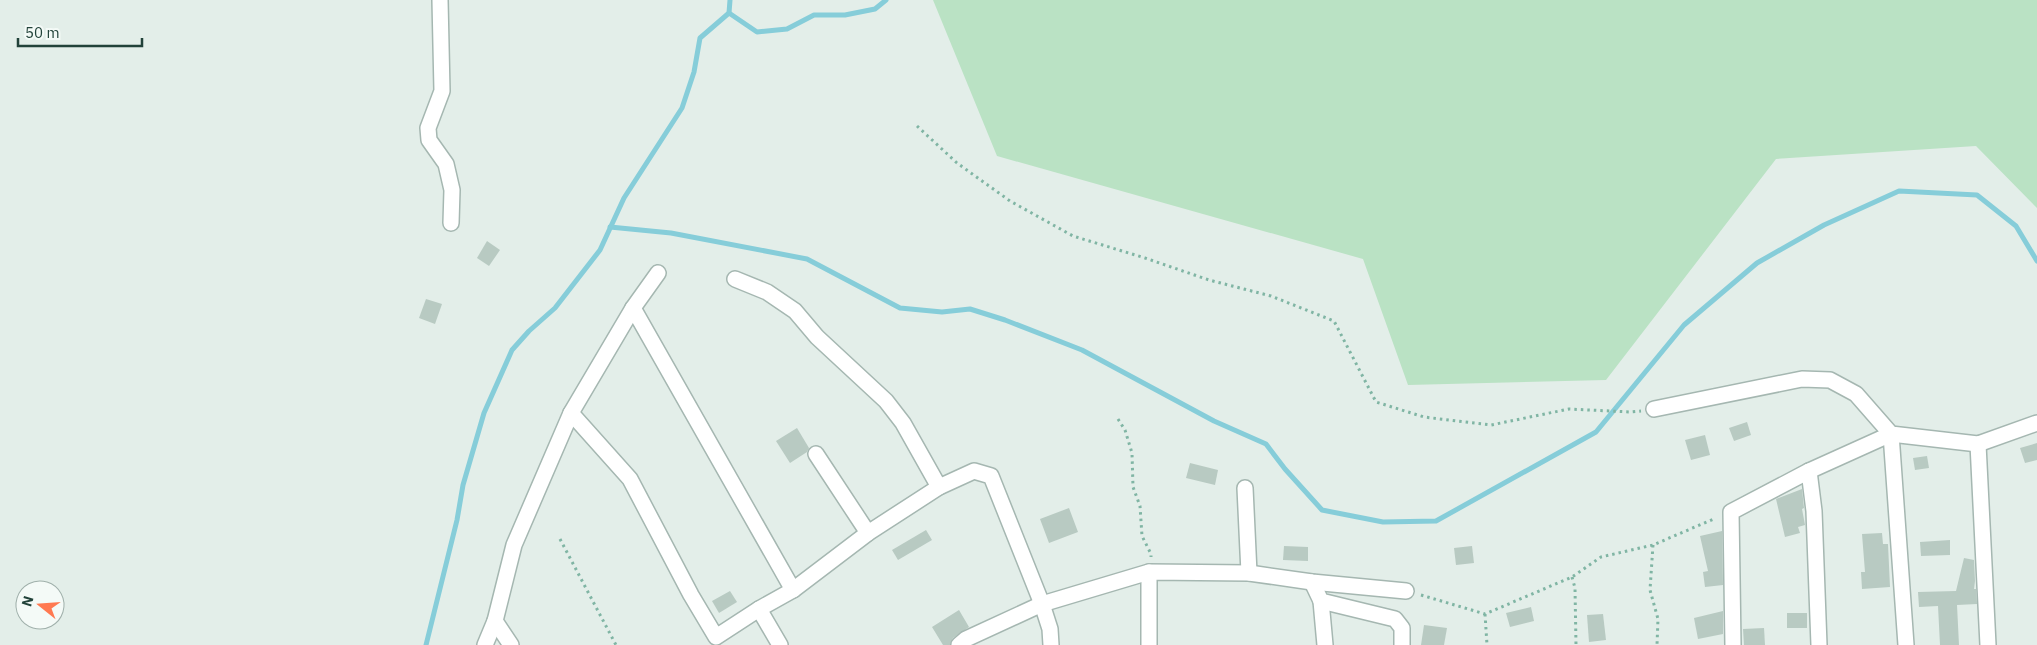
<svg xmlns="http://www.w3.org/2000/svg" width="2037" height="645" viewBox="0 0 2037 645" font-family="'IBM Plex Sans',sans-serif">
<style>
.green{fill:#bae2c4}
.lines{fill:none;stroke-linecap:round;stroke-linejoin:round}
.stream{stroke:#86cdd9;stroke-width:5}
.building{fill:#b8cac2}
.minor-casing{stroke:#a5b7b1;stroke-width:18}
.path{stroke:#80b5a4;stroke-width:3;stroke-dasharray:2.5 4;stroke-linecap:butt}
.minor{stroke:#fff;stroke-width:15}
</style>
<rect width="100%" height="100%" fill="#e3eee9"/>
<path class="green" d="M933 0H2037V208L1976 146 1776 159 1606 380 1408 385 1363 259 997 156Z"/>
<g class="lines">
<g class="stream">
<path d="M729 13 757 32 787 29 814 15H845L875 9 886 0"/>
<path d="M610 227 671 233 807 259 900 308 942 312 970 309 1005 320 1082 350 1214 421 1266 444 1285 469 1322 510 1383 522 1436 521 1596 432 1684 325 1757 263 1824 225 1899 191 1977 195 2016 226 2037 261"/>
<path d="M426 645 457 520 463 485 484 413 512 350 529 331 555 308 600 250 624 198 682 108 694 72 700 38 729 13 730 0"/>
</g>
</g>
<g class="building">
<path d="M487 241 500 250 489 266 477 258Z"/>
<path d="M426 299 442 304 435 324 419 318Z"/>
<path d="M1747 422 1751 435 1734 441 1729 428Z"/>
<path d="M797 428 809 448 807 452 790 463 776 441Z"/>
<path d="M1705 435 1710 455 1691 460 1685 440Z"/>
<path d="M2037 443V460L2025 463 2020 448Z"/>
<path d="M1927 456 1929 468 1915 470 1913 458Z"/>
<path d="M1190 463 1218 470 1215 485 1186 478Z"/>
<path d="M1802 489 1804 508 1802 509 1805 525 1798 527 1800 533 1785 537 1776 499Z"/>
<path d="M1069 508 1078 532 1049 543 1040 519Z"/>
<path d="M926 530 932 540 898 560 892 550Z"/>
<path d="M1722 531 1723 585 1705 587 1703 572 1708 571 1700 536Z"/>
<path d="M1882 533 1883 544H1888L1890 587 1862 589 1861 572H1865L1862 534Z"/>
<path d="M1950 540V555L1921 556 1920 542Z"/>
<path d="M1284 546 1308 547V561L1283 560Z"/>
<path d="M1472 546 1474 563 1456 565 1454 548Z"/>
<path d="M1964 558 1974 560 1975 581 1974 589H1976L1977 604 1957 605 1959 645H1940L1938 606 1919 607 1918 592 1956 591Z"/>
<path d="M730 591 737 602 719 613 712 601Z"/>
<path d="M1531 607 1534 621 1510 627 1506 613Z"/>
<path d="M959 610 969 627 953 638 950 645H943L932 627Z"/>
<path d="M1723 611V634L1698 639 1694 618Z"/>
<rect x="1787" y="613" width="20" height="15"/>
<path d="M1603 614 1606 640 1589 642 1587 615Z"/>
<path d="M1424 625 1447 628 1444 645H1421Z"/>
<path d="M1764 628 1765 645H1744L1743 629Z"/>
</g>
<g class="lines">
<g class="minor-casing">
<g id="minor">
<path d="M440 0 442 91 428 128 429 140 446 164 452 190 451 223"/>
<path d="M735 279 767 292 795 311 817 337 886 401 903 423 939 487"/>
<path d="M633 308 793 590"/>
<path d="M1654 409 1802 379 1830 380 1856 394 1891 434 1978 444 2037 423"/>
<path d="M571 413 630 479 691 595 716 637 759 609 793 590 868 533 939 487 974 471 991 476 1042 604 1050 629 1051 645"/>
<path d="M1978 444 1988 645"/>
<path d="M816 454 868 533"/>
<path d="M1809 471 1814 511 1819 645"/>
<path d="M1245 488 1249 573"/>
<path d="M1312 582 1321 601 1395 619 1402 628V645"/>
<path d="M1321 601 1325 645"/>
<path d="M759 609 780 645"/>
<path d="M485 645 495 621"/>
<path d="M511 645 495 621 514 545 571 413 633 308 658 273"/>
<path d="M959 645 966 639 1042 604 1149 572 1249 573 1312 582 1406 591"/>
<path d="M1149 645V572"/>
<path d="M1733 645 1731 512 1809 471 1891 434 1906 645"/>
</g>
</g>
<g class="path">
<path d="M917 126 957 163 1010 201 1073 236 1145 258 1209 280 1271 296 1334 321 1376 402 1424 417 1491 425 1569 409 1630 412 1641 411"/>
<path d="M1118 419 1125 430 1132 453 1133 487 1140 506 1142 536 1151 554V557"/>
<path d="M560 539 616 645"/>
<path d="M1653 545 1650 590 1658 619 1657 645"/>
<path d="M1572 577 1575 588 1576 645"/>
<path d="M1421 595 1485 614 1572 577 1601 557 1653 545 1716 518"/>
<path d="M1485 614 1487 645"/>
</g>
<use href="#minor" class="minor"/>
</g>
<g transform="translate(40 605) rotate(287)"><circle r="24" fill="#f4faf7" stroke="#a0b0ab"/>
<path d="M0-4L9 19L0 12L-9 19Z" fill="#ff7951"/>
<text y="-8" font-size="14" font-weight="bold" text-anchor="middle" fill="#214239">N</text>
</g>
<path d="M18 38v8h124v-8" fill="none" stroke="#214239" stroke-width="2.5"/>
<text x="25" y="38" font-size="15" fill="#214239" stroke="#f4faf7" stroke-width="4" paint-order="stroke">50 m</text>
</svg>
